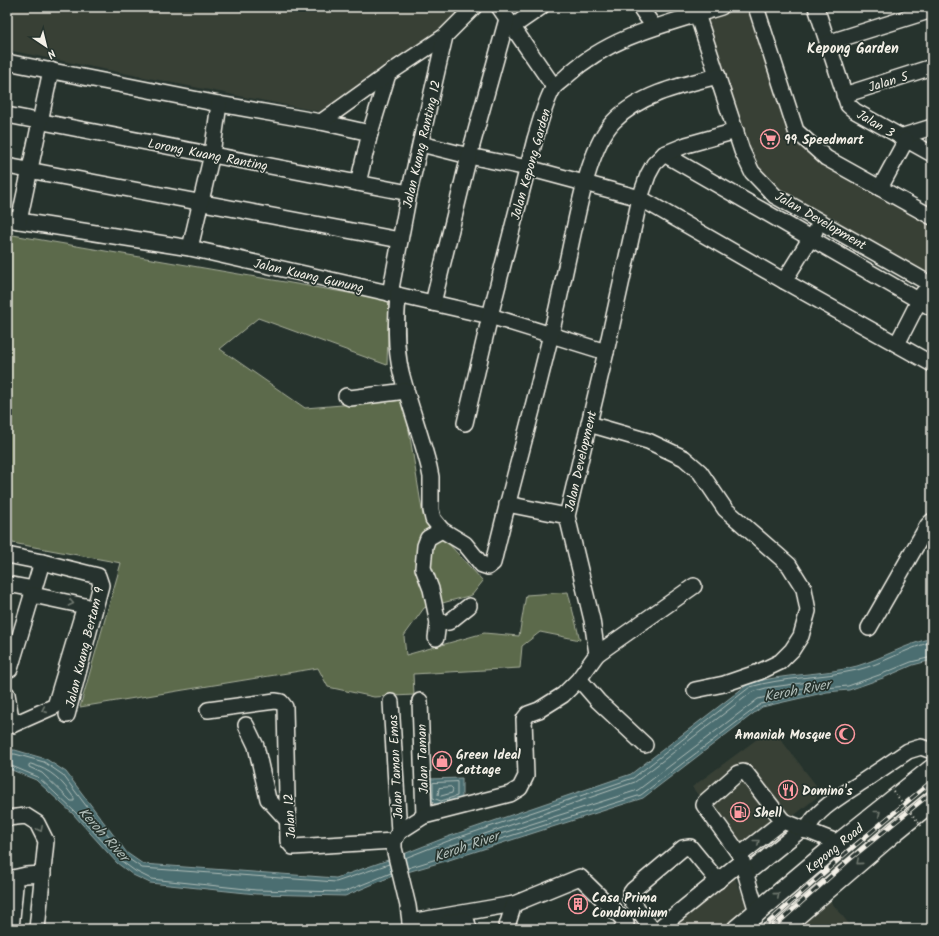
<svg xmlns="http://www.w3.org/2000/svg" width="939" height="936" viewBox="0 0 939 936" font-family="Kalam,sans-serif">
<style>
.built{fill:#374036}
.green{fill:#5c6b4c;stroke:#a8ae9a}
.water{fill:#4b6e71;stroke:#8fa2a1}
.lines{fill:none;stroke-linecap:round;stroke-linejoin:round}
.shore{stroke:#b0bdb8;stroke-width:1}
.minor-casing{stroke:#f4f1e8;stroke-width:18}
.major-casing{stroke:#f4f1e8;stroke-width:22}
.minor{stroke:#26332d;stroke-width:15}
.major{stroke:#26332d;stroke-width:19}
.rail-casing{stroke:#f4f1e8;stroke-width:4.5}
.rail{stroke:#26332d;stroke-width:3;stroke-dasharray:9;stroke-linecap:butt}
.path-bridge{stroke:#f4f1e8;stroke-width:2;stroke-dasharray:1 3;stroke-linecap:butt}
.oneway{stroke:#6e766e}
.labels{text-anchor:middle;stroke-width:3.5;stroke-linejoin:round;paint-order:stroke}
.street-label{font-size:13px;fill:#f4f1e8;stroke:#26332d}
.poi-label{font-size:13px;font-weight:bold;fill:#f4f1e8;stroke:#26332d;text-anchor:start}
.neighbourhood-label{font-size:14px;font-weight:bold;fill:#f4f1e8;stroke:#26332d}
.water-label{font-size:14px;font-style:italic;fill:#b0bdb8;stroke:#26332d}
</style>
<rect width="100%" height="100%" fill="#26332d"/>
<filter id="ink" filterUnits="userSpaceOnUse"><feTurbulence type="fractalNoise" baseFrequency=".025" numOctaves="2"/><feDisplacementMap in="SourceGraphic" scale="8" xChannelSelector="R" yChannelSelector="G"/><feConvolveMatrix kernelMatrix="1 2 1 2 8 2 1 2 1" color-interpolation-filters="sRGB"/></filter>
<g filter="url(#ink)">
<g class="built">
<path d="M7 7H462L437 33 321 112 7 50Z"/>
<path d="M744 7H753L794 132 932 220V277L780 191 759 170 748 147 707 19Z"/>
<path d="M772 728 822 793 744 856 692 787Z"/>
<path d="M732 872 748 907 721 929H663Z"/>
<path d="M828 898 853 929H792Z"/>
</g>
<path class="green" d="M7 234 389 300 387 365 258 318 220 349 305 408 404 400 423 516 483 581 472 595 424 608 404 636 406 655 484 633 519 636 526 595 568 592 580 640 540 632 522 646 520 668 413 674 414 695 374 697 328 687 318 668 80 707 121 563 7 542Z"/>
<g class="water">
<path d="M932 638V660L913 665 883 678 849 690 827 692 762 707 643 798 449 860 390 877 345 896 256 894 150 883 133 875 117 863 73 814 36 780 7 768V750H15L46 759 66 772 127 853 143 864 336 878 391 859 447 837 631 774 748 684C783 673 821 676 857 666 883 658 906 644 932 638Z"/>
<path d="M462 778V799L440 806 429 801 428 779Z"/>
</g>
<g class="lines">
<g class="shore">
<path d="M811 682 813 684 812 686 758 699 638 790 447 851H444V848L450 846 635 782 752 692 766 688Z"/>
<path d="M7 754H15L44 762 63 775 123 855 142 868 336 882 389 864"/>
<path d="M7 764 38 777 75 812 120 860 135 871 151 879 256 890 344 892 391 873"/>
<path d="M31 764C52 770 62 781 74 798V801H71L42 773 29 767V765Z"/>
<path d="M457 782V796L441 801 433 798V783Z"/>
<path d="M451 787 453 789 452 793 441 796 438 795 439 788Z"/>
<path d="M405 858 448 841 633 778 750 687C784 677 821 678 857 670 883 664 906 648 932 642"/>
<path d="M408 868 641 795 761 704 826 688 848 686 882 674 911 662 932 657"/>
</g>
<g class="minor-casing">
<g id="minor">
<path d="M499 7 554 87"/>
<path d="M640 7 654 27"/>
<path d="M756 7 796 131 826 158 932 217"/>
<path d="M816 7 848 105 855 111 932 154"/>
<path d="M697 14 742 151 752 172 775 196 932 285"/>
<path d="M512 27 541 7"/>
<path d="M827 43 932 10"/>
<path d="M7 62 219 104 321 122 370 133 388 74 445 36"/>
<path d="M844 95 932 67"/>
<path d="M7 115 409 193"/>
<path d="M321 122 388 74"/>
<path d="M900 137 932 127"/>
<path d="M421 144 469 156 528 168 640 198 784 281 932 364"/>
<path d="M664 154 932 308"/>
<path d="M7 166 400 240"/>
<path d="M358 183 370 133"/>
<path d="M880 188 906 140"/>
<path d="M7 219 190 248 490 316 606 352"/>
<path d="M19 221 51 70"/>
<path d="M190 248 212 154 219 104"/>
<path d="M784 281 815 231"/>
<path d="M390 294 409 193 445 36 474 7"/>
<path d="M398 295C396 321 395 347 401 372 409 404 421 435 429 467L431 477V510L433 519 442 530 465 544 482 565 488 567 493 563C511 486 533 411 551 334 559 301 566 267 573 234 580 202 591 144 614 121 640 94 682 85 718 76"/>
<path d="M433 303 469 156 507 19"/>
<path d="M897 344 923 293"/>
<path d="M346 396 350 398 406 391"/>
<path d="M465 423 490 316 535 139C540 124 545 101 554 87 558 83 564 79 568 75 610 36 667 24 721 7"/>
<path d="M589 424 648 441 684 458 700 472 725 509 789 565 804 589 808 611 801 636 792 650 780 662 759 672 724 684 695 690"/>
<path d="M507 504 567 516"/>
<path d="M7 555 42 562 98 576 101 585 67 715"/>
<path d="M7 584 34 589"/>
<path d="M438 623 449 622 469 606"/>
<path d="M869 628 928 525 932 521"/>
<path d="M436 638 438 623 431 589 423 568 425 546 428 538 442 530"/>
<path d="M597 654 694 586"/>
<path d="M7 669H10L42 562"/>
<path d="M579 679 598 701 645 745"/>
<path d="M7 694 12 725"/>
<path d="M420 701 424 816"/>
<path d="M391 702 399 832"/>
<path d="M208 710 275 701 281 702 285 707 288 841 293 847 394 841"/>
<path d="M246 725 256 746 268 799 288 821"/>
<path d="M7 726 12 725 55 706 85 606 33 595"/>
<path d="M7 818 26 816 37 823 46 841 37 929"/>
<path d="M806 831C816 809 843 795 862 782 877 772 893 761 908 751L921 747 932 751"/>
<path d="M740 855 704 805 705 802 738 773 743 772 746 773 783 821"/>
<path d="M746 874 802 829"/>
<path d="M7 877C13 879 14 880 15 886L11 929"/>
<path d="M13 878 26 875 43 874"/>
<path d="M757 912 740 855 783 821 839 843"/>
<path d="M410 922 514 904 580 877 626 922V924L622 929"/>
<path d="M449 922 464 920 467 922 469 929"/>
<path d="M411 929 408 906 394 848V841L399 832 424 816 510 794 520 788 526 776 524 719 528 714 539 710 563 695 579 679 597 654 592 620 567 516 606 352 640 198 648 175 654 164 664 154 686 145 736 131"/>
<path d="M506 929 514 904"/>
<path d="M652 929 630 898V894L633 890 683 848 690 847 718 881"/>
<path d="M658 929 742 861"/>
</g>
</g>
<g class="major-casing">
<g id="major">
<path d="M737 929 839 843 932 769"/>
<path d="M781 929 894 832 932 801"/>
</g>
</g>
<use href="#minor" class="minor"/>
<use href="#major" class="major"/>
<g class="rail-casing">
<g id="rail">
<path d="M761 929 846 853 932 781"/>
<path d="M771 929 850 859 932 792"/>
</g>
</g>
<use href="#rail" class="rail"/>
<path class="path-bridge" d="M893 791 923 828"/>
</g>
<defs><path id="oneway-chevron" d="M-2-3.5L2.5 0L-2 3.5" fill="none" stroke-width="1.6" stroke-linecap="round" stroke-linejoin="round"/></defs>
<g class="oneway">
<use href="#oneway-chevron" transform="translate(71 603) rotate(12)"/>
<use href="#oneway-chevron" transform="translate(44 710) rotate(156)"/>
<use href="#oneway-chevron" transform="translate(878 813) rotate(-38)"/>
<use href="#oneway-chevron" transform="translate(40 829) rotate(64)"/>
<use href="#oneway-chevron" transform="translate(757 842) rotate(-39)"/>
<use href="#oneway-chevron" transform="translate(859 862) rotate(139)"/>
<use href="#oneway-chevron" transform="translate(777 895) rotate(-40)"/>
</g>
</g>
<defs>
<g id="supermarket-ring" transform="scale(1)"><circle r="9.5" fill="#26332d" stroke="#ff9aa2" stroke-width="1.5"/><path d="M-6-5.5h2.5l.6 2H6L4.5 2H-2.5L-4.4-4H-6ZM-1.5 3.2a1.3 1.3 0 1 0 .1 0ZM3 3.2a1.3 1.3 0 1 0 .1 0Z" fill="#ff9aa2"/></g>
<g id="mosque-ring" transform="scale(1)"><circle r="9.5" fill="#26332d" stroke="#ff9aa2" stroke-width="1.5"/><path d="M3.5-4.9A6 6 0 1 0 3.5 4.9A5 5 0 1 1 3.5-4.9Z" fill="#ff9aa2"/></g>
<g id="shop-ring" transform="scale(1)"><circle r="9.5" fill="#26332d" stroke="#ff9aa2" stroke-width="1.5"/><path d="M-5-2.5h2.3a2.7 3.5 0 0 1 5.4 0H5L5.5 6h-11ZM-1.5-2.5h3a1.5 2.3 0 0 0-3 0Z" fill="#ff9aa2"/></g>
<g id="restaurant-ring" transform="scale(1)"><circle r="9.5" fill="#26332d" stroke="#ff9aa2" stroke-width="1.5"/><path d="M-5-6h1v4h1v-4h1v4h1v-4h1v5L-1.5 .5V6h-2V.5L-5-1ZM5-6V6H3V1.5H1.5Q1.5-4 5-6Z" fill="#ff9aa2"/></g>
<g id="fuel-ring" transform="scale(1)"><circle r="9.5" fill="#26332d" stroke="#ff9aa2" stroke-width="1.5"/><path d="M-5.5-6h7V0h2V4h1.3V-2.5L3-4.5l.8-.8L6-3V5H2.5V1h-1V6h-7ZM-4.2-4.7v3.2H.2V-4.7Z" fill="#ff9aa2"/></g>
<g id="building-ring" transform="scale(1)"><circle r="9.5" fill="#26332d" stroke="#ff9aa2" stroke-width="1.5"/><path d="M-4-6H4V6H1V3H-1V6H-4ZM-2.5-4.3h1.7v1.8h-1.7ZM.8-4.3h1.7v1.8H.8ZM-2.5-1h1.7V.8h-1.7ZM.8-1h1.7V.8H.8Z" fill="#ff9aa2"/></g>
</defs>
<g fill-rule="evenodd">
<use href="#supermarket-ring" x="770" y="139"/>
<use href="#mosque-ring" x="845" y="734"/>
<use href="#shop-ring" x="442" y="761"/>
<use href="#restaurant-ring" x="788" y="790"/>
<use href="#fuel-ring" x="740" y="812"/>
<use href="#building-ring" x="578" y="904"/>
</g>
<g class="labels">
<g class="street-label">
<text transform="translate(888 81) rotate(-17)" y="5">Jalan 5</text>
<text transform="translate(876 123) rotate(31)" y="5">Jalan 3</text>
<text transform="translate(421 144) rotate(-77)" y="5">Jalan Kuang Ranting 12</text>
<text transform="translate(208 154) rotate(11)" y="5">Lorong Kuang Ranting</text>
<text transform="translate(530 164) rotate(-74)" y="5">Jalan Kepong Garden</text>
<text transform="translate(821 220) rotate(30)" y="5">Jalan Development</text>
<text transform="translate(309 275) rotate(13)" y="5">Jalan Kuang Gunung</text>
<text transform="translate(580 461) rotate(-77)" y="5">Jalan Development</text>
<text transform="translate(84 647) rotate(-76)" y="5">Jalan Kuang Bertam 9</text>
<text transform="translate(422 759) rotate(-92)" y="5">Jalan Taman</text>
<text transform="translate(395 767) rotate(-93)" y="5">Jalan Taman Emas</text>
<text transform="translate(289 816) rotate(-94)" y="5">Jalan 12</text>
<text transform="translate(834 848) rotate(-39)" y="5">Kepong Road</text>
</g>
<g class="poi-label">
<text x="784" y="144">99 Speedmart</text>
<text x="831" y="739" text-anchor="end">Amaniah Mosque</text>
<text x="456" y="759">Green Ideal<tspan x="456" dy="15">Cottage</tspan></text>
<text x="802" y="795">Domino's</text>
<text x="754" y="817">Shell</text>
<text x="592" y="902">Casa Prima<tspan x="592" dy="15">Condominium</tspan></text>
</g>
<g class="neighbourhood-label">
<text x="853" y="53">Kepong Garden</text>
</g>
<g class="water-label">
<text transform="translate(797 690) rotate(-11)" y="5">Keroh River</text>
<text transform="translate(104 834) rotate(48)" y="5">Keroh River</text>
<text transform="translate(466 846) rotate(-19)" y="5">Keroh River</text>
</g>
</g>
<rect width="939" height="936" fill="none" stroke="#26332d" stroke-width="24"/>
<rect x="12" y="12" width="915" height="912" fill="none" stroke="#f4f1e8" stroke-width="1.5" filter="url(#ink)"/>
<g transform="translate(46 46) rotate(145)" stroke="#26332d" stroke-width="3" paint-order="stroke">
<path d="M0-3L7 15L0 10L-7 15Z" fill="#f4f1e8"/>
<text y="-6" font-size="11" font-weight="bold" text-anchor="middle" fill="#f4f1e8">N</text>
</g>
</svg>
